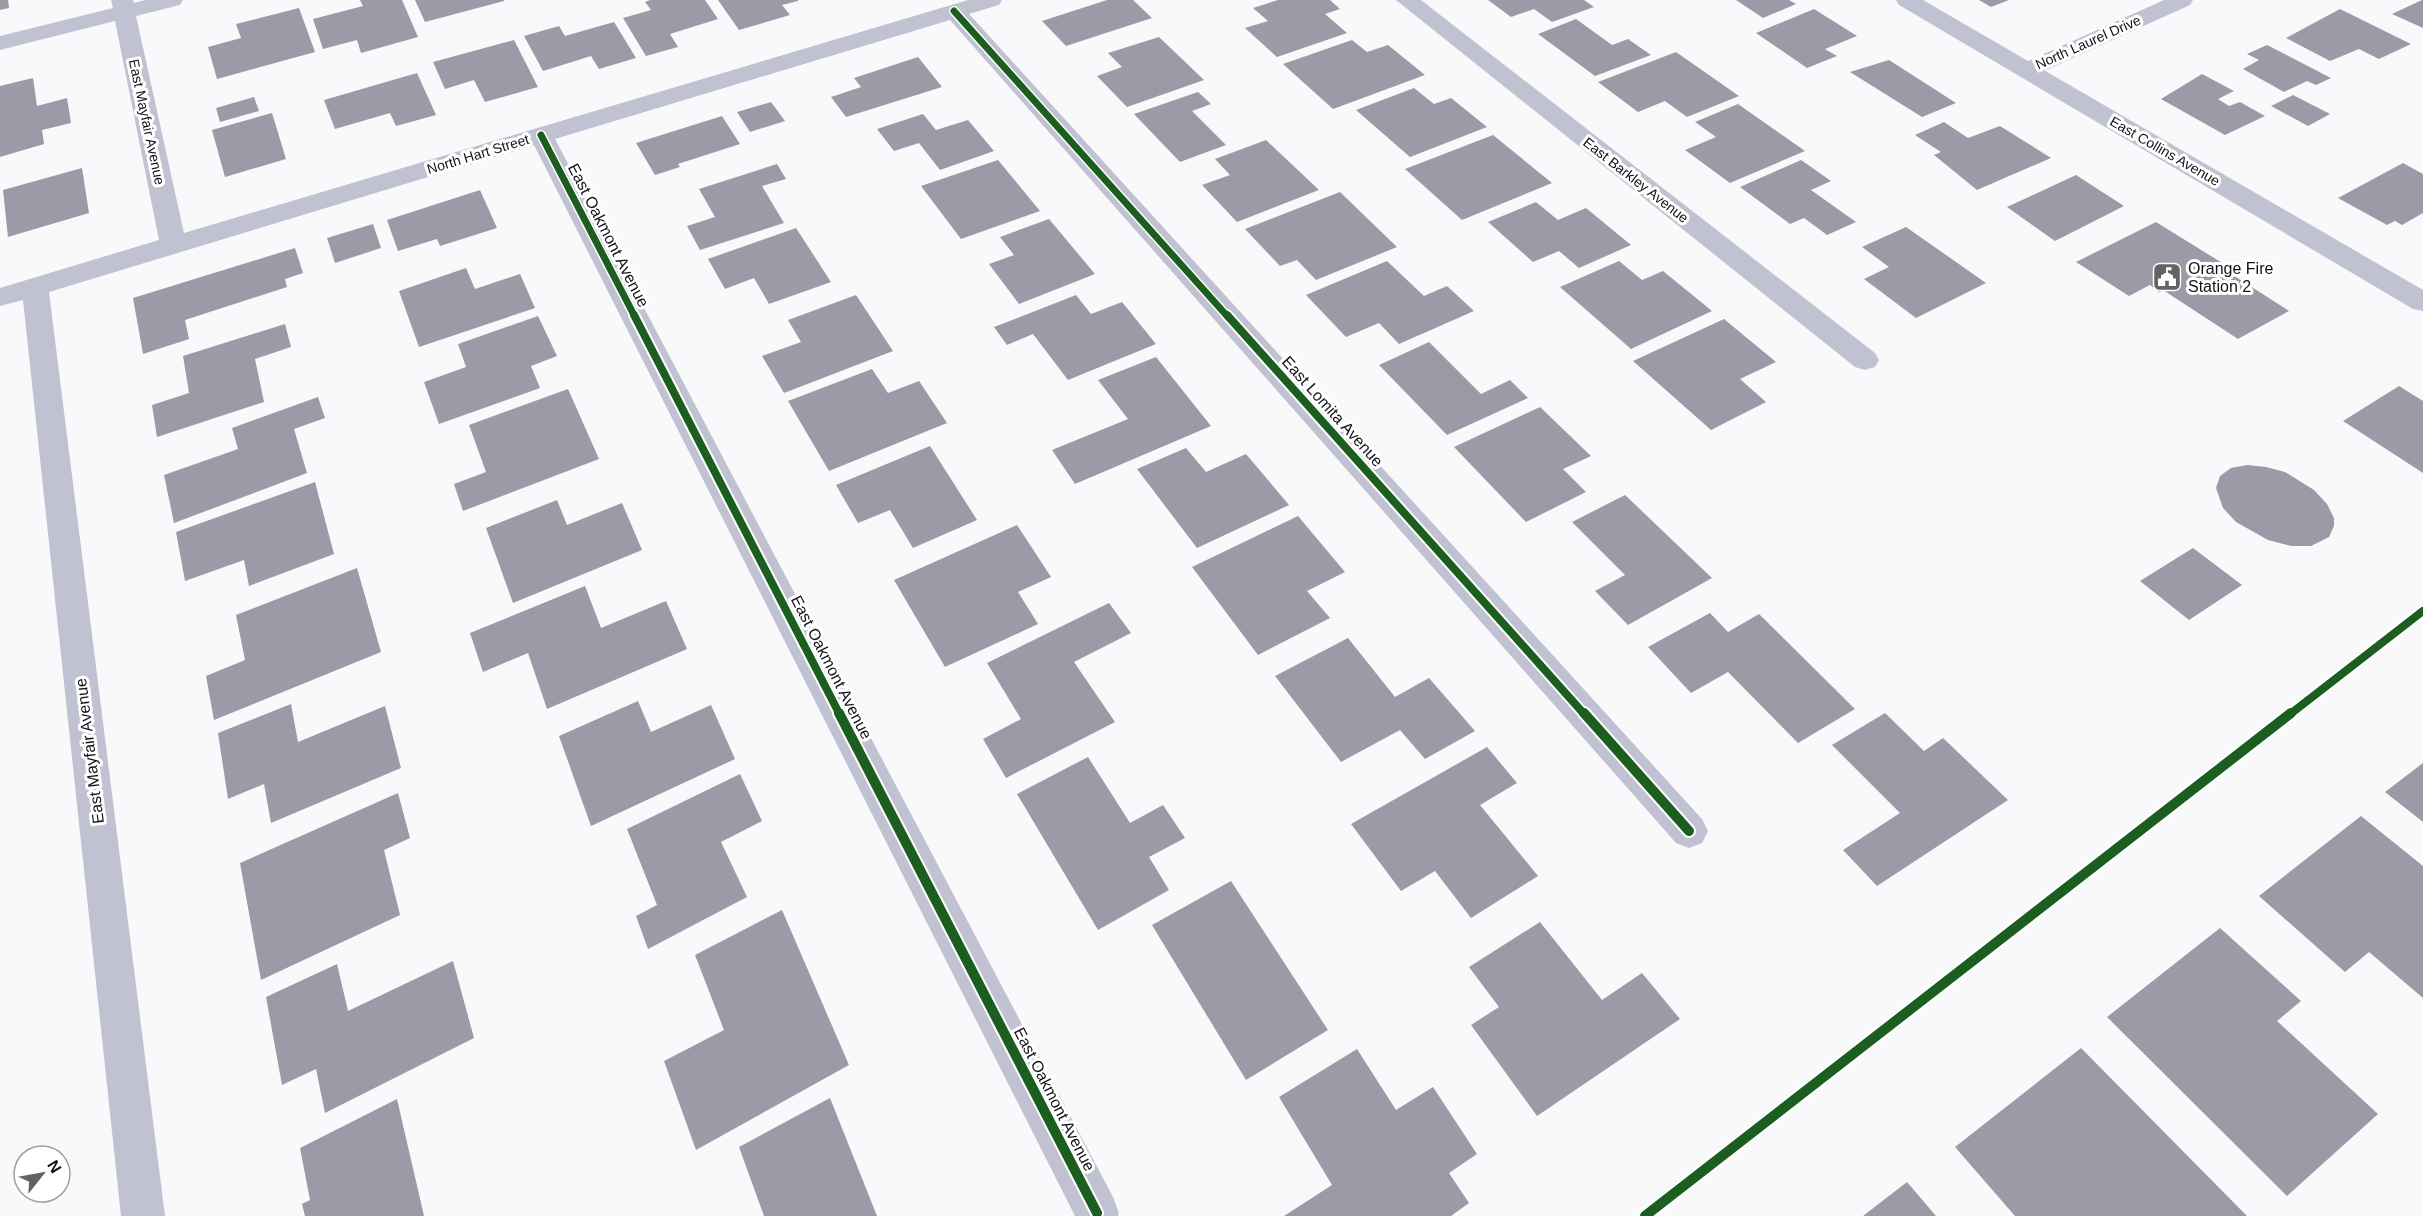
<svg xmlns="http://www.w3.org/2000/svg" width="2423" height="1216" viewBox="0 0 2423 1216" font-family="Arial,sans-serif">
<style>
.building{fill:#9b9aa6}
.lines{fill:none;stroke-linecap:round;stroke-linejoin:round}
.minor{fill:#c1c2d1;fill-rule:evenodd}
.tertiary{fill:#c1c2d1;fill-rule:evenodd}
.cycleway-far2-casing{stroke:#fff;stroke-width:10}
.cycleway-far1-casing{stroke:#fff;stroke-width:12}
.cycleway-casing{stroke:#fff;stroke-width:14}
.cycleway-far2{stroke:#1b5e20;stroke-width:7}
.cycleway-far1{stroke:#1b5e20;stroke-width:8}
.cycleway{stroke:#1b5e20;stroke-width:10}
.labels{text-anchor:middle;stroke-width:6;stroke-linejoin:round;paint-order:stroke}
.far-street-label{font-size:14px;fill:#121214;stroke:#fff}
.street-label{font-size:16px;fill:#121214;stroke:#fff}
.poi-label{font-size:16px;fill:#121214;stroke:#fff;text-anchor:start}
</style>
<rect width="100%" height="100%" fill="#f9f9fc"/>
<g class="building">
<path d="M0 0H8L9 8 0 10Z"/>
<path d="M360 0H402L418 37 361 53 357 40 323 49 313 19 363 6Z"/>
<path d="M415 0H504V1L425 22Z"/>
<path d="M650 0H705L718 19 670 34 678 47 646 56 623 18 651 10 645 2Z"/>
<path d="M718 0H798V1L782 5 790 15 739 30Z"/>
<path d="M1107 0H1133L1152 18 1066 46 1042 21Z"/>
<path d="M1278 0H1330L1340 9 1325 14 1347 33 1277 57 1245 28 1268 21 1253 8Z"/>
<path d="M1488 0H1584L1594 7 1552 22 1534 9 1511 17Z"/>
<path d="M1736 0H1789L1796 4 1763 18Z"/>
<path d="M1979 0H2009L1991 7Z"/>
<path d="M2423 0V28L2392 14 2422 0Z"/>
<path d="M299 8 315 52 217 79 208 47 241 38 236 24Z"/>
<path d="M1814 9 1857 36 1825 49 1837 56 1807 68 1756 33Z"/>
<path d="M2340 9 2411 44 2379 59 2359 49 2330 61 2286 38Z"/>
<path d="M1576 19 1612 45 1628 39 1651 55 1595 76 1538 34Z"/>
<path d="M614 22 636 58 599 69 591 56 543 71 524 36 559 26 565 36Z"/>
<path d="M1159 37 1204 80 1127 107 1097 76 1122 67 1108 53Z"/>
<path d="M514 40 538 87 485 102 474 80 445 89 433 62Z"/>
<path d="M1352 40 1367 52 1388 45 1425 75 1333 109 1283 64Z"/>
<path d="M2267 45 2331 78 2316 85 2307 81 2284 92 2243 69 2259 60 2247 54Z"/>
<path d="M1676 52 1739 96 1687 117 1665 101 1638 112 1598 82Z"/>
<path d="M918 57 942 87 846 117 831 97 861 87 854 78Z"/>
<path d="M1889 60 1956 103 1922 117 1850 72Z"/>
<path d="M417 73 436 115 396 126 390 113 335 129 324 100Z"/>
<path d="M2202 74 2234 91 2218 99 2229 106 2240 102 2265 116 2225 135 2161 99Z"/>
<path d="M33 78 37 106 67 98 71 123 42 130 44 144 0 157V86Z"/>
<path d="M1414 88 1434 104 1451 98 1487 127 1410 157 1356 110Z"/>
<path d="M1198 92 1211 104 1192 111 1226 145 1180 162 1134 114Z"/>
<path d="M2293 95 2330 114 2308 126 2271 106Z"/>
<path d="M254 97 259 111 220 122 216 108Z"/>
<path d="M771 102 785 121 750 132 737 112Z"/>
<path d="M1738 104 1805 151 1730 183 1685 150 1716 137 1695 122Z"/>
<path d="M272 113 286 159 225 177 212 130Z"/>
<path d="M923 114 936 130 968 120 994 151 940 170 919 143 894 151 877 129Z"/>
<path d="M722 116 740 144 678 164 680 167 655 175 636 143Z"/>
<path d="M1944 122 1968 138 2000 126 2051 158 1977 190 1934 155 1941 152 1915 135Z"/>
<path d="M1493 135 1552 183 1462 220 1405 169Z"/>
<path d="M1266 140 1319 190 1237 222 1202 185 1230 175 1215 159Z"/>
<path d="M998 160 1040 211 961 239 921 186Z"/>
<path d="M1801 160 1831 181 1811 190 1856 222 1827 235 1804 218 1790 224 1740 187Z"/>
<path d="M2403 163 2423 174V213L2402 225 2395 221 2387 225 2338 198Z"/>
<path d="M777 164 786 179 762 186 784 223 700 250 687 226 715 217 699 189Z"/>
<path d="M82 168 89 213 8 237 3 190Z"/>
<path d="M2076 175 2124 206 2055 241 2007 207Z"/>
<path d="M480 190 497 228 440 246 437 239 398 251 387 220Z"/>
<path d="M1340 192 1397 247 1316 280 1297 260 1280 266 1245 229Z"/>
<path d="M1536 202 1558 220 1586 208 1631 245 1579 268 1559 251 1533 262 1488 222Z"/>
<path d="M1049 219 1095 274 1019 304 989 264 1014 255 1000 237Z"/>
<path d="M2156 222 2227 266 2222 268 2289 311 2238 339 2163 290 2159 292 2150 285 2129 296 2076 262Z"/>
<path d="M373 224 381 248 335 263 327 238Z"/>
<path d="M1906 227 1986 283 1916 318 1864 279 1889 267 1862 247Z"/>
<path d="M796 228 831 282 769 304 754 278 725 289 708 259Z"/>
<path d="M295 248 303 273 285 279 287 287 185 320 189 339 143 354 133 298Z"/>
<path d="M1387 261 1424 296 1447 286 1474 311 1399 344 1379 323 1346 337 1306 295Z"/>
<path d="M1619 261 1642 280 1663 271 1712 311 1631 349 1560 287Z"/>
<path d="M466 268 475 289 520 274 535 308 419 347 399 291Z"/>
<path d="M856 295 893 351 784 393 762 356 801 342 788 320Z"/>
<path d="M1076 295 1091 314 1122 302 1156 344 1068 380 1033 334 1007 345 994 327Z"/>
<path d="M538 316 557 356 531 366 540 388 439 424 424 382 466 367 458 344Z"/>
<path d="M1724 319 1776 362 1740 379 1766 402 1711 430 1633 361Z"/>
<path d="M285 324 291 347 255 359 264 402 157 437 152 405 189 393 183 356Z"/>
<path d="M1429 342 1481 394 1510 380 1528 398 1447 435 1379 365Z"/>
<path d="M1156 357 1211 426 1075 484 1052 450 1128 419 1098 380Z"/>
<path d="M872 369 888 393 919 381 947 423 829 471 788 401Z"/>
<path d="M2399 386 2423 401V473L2343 421Z"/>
<path d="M568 389 599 459 463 511 454 484 486 472 469 425Z"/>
<path d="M318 397 325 418 294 429 307 473 174 523 164 475 238 449 232 428Z"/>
<path d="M1540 407 1591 456 1563 469 1586 492 1526 522 1454 447Z"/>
<path d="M930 446 977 520 913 548 890 510 858 523 836 485Z"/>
<path d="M1186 448 1206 472 1246 454 1289 505 1197 548 1137 469Z"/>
<path d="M2247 465 2266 467 2285 472 2314 490 2327 504 2334 518V526L2329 537 2311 546H2291L2268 540 2236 522 2223 508 2216 488 2220 476 2231 468Z"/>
<path d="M315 482 334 554 249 586 244 560 185 581 176 532Z"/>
<path d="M1625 495 1712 578 1628 625 1595 591 1625 575 1572 522Z"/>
<path d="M557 500 567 525 622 503 642 550 513 603 486 528Z"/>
<path d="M1298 516 1345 572 1307 591 1330 618 1258 655 1192 567Z"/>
<path d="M1017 525 1051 577 1018 592 1038 624 945 667 894 580Z"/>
<path d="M2193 548 2242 585 2189 620 2140 581Z"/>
<path d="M357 568 381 652 214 720 206 676 245 660 236 615Z"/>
<path d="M585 586 601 628 666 601 687 649 547 709 528 653 483 672 470 633Z"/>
<path d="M1109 603 1131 633 1074 662 1115 722 1006 778 983 739 1021 719 987 663Z"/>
<path d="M1710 613 1728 632 1759 614 1855 709 1798 743 1728 672 1691 693 1648 647Z"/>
<path d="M1348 638 1395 697 1429 678 1475 731 1425 759 1400 730 1341 762 1275 676Z"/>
<path d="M638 701 651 732 711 705 735 759 591 826 559 736Z"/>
<path d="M291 704 298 742 385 706 401 768 271 823 264 784 228 799 218 733Z"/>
<path d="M1885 713 1924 751 1943 738 2008 800 1877 886 1843 850 1900 813 1832 745Z"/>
<path d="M1487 747 1517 783 1480 805 1538 876 1471 918 1435 871 1401 891 1351 824Z"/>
<path d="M1088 757 1130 823 1163 805 1185 838 1149 857 1169 890 1098 930 1017 794Z"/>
<path d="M2423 763V822L2385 792Z"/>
<path d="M740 774 762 821 721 842 747 897 648 949 636 916 657 905 627 829Z"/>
<path d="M398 793 410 838 384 850 400 915 261 980 240 863Z"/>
<path d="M2361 816 2423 866V998L2369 952 2345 972 2259 896Z"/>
<path d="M1231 881 1328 1030 1246 1080 1152 925Z"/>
<path d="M782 910 849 1065 696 1150 664 1061 724 1030 695 955Z"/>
<path d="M1540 922 1602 1000 1642 973 1680 1019 1537 1116 1471 1025 1499 1007 1469 967Z"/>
<path d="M2220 928 2301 1001 2277 1021 2378 1114 2287 1196 2107 1017Z"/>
<path d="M453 961 474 1038 325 1113 316 1069 282 1085 266 997 337 964 348 1011Z"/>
<path d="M2081 1048 2247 1216H2015L1955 1147Z"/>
<path d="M1357 1049 1396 1110 1433 1087 1477 1154 1449 1173 1469 1203 1451 1216H1284L1332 1185 1279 1097Z"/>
<path d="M830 1098 877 1216H764L739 1147Z"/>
<path d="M397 1099 424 1216H305L302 1204 310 1200 300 1148Z"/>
<path d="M1907 1182 1936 1216H1863Z"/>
</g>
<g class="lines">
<g class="minor">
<path d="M111 0H133L134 3 145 0H183L180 5 136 16 184 233 968 0H1002L999 5 969 14 1702 819 1708 831 1702 843 1689 848 1676 843 950 20 555 139 1113 1197 1119 1213 1118 1216H1075L534 145 49 292 165 1216H121L23 300 0 306V288L159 240 115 21 0 50V36L113 8Z"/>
<path d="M1396 0H1421L1875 353 1879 360 1875 367 1865 370 1855 367Z"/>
<path d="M2164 0H2193L2190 5 2035 75 2027 77 2019 75 2015 70 2019 65Z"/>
</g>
<path class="tertiary" d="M1896 0H1923L2423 290V311L2413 309 1899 5Z"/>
<g class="cycleway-far2-casing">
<g id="cycleway-far2">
<path d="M954 11 1228 317"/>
<path d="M541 135 635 317"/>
</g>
</g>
<g class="cycleway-far1-casing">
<g id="cycleway-far1">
<path d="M634 315 840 715"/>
<path d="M1227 315 1585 715"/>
<path d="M2289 715 2423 611"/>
</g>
</g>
<g class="cycleway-casing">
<g id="cycleway">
<path d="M839 713 1097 1213"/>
<path d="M1584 713 1689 831"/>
<path d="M1645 1216 2291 713"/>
</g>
</g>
<use href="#cycleway-far2" class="cycleway-far2"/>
<use href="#cycleway-far1" class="cycleway-far1"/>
<use href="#cycleway" class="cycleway"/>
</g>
<defs>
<g id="civic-square" transform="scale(1.5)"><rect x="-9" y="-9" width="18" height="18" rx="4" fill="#636365" stroke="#fff"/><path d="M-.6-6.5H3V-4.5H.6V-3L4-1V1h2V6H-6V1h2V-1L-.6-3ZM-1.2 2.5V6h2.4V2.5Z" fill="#fff"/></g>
</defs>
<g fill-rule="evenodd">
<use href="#civic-square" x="2167" y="277"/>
</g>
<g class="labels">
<g class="far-street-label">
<text transform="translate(2088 42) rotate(-24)" y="5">North Laurel Drive</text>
<text transform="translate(147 122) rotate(78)" y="5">East Mayfair Avenue</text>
<text transform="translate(2165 151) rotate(30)" y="5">East Collins Avenue</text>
<text transform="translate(478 154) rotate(-17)" y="5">North Hart Street</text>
<text transform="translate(1636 180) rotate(38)" y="5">East Barkley Avenue</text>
</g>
<g class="street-label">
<text transform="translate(609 235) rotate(63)" y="6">East Oakmont Avenue</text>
<text transform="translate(1333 411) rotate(48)" y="6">East Lomita Avenue</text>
<text transform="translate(832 667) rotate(63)" y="6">East Oakmont Avenue</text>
<text transform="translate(89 751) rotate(-97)" y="6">East Mayfair Avenue</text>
<text transform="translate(1055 1099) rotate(63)" y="6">East Oakmont Avenue</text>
</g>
<g class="poi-label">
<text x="2188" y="274">Orange Fire<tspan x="2188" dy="18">Station 2</tspan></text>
</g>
</g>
<g transform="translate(42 1174) rotate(59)"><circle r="28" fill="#ffffff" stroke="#a0a0a1" stroke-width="1.5"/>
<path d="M0-4.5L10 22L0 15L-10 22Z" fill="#636365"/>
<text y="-9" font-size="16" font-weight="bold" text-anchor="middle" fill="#121214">N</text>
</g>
</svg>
